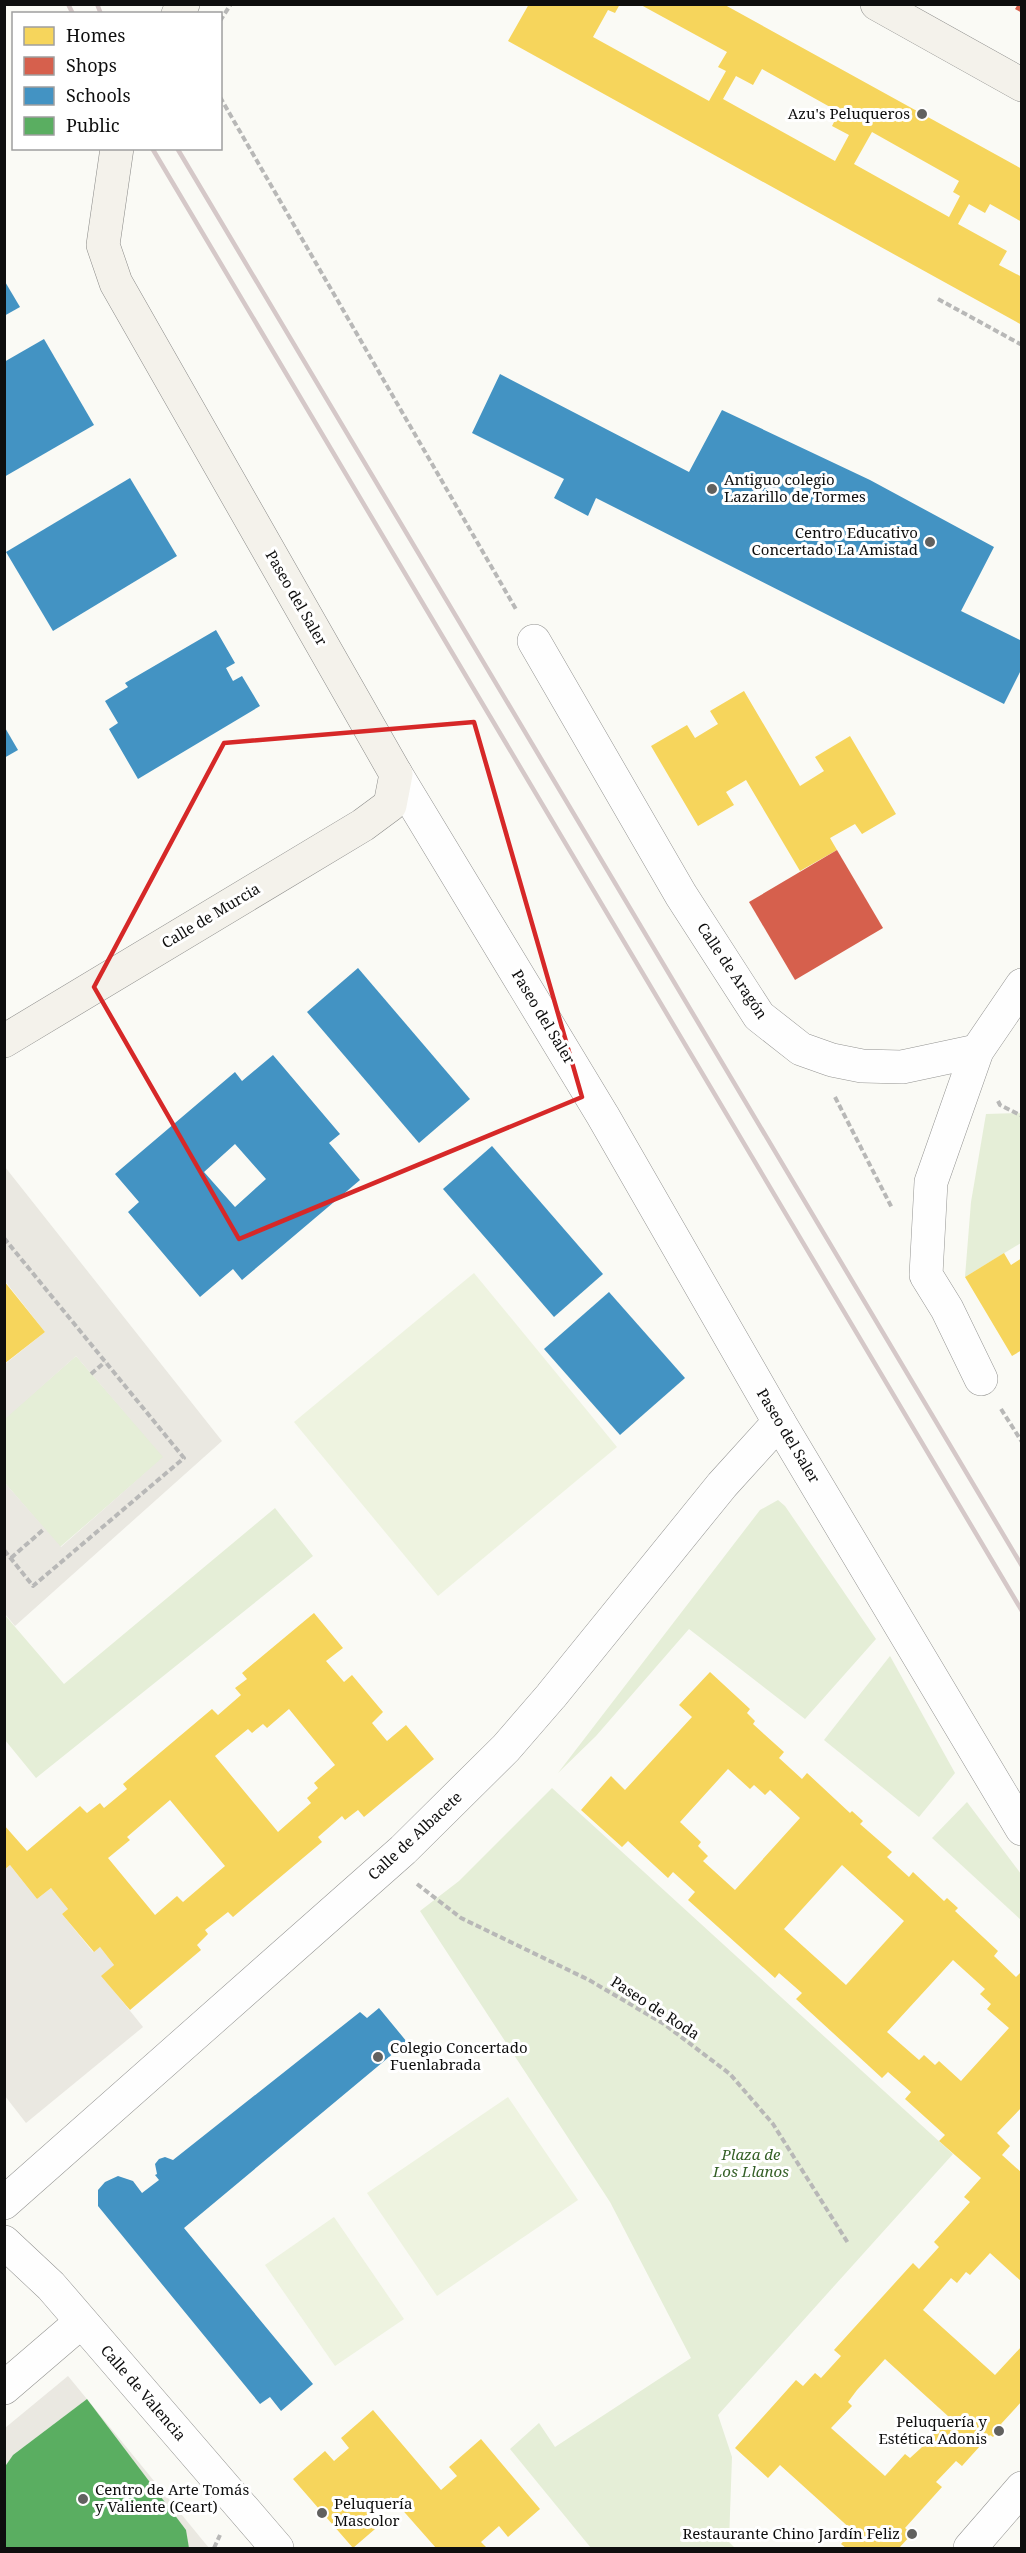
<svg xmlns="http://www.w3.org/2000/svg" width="1026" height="2553" viewBox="0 0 1026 2553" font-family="'Noto Serif',serif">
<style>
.green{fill:#e5eed7}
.pitch{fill:#eef3e0}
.plaza{fill:#eae8e1}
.homes{fill:#f6d55c;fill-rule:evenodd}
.shops{fill:#d6604d}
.schools{fill:#4393c3;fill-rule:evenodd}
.public{fill:#5aae61}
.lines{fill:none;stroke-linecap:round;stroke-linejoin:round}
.street-casing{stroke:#949492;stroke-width:34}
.secondary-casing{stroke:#8b8b89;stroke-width:34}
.path{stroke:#b8b8b7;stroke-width:4;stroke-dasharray:6 3;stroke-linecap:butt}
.street{stroke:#fefefe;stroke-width:33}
.secondary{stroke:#f4f2eb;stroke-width:33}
.rail{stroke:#d5c8c8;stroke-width:4.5}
.marked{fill:none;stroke:#d62828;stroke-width:4.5;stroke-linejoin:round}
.poi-dot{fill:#61615f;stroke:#fff;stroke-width:2}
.labels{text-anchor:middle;stroke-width:6;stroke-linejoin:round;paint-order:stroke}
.poi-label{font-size:15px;fill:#0e0e0e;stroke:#fff;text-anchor:end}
.street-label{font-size:15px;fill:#0e0e0e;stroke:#fff}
.park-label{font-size:15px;font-style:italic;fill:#345f26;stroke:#fff}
</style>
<rect width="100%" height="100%" fill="#fafaf5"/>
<g class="green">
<path d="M1021 1113V1243L965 1277 971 1202 986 1114Z"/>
<path d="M76 1356 164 1457 60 1547 5 1483 4 1419Z"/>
<path d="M778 1500 785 1506 876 1639 805 1719 689 1629 596 1736 558 1773 760 1510Z"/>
<path d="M275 1508 313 1556 36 1778 5 1740 4 1614 64 1684Z"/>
<path d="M890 1656 955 1773 919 1817 824 1740Z"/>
<path d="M552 1788 953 2154 718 2415 732 2457 729 2542 735 2548H591L510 2449 539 2423 555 2447 691 2358 610 2202 420 1911 459 1881Z"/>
<path d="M967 1802 1021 1874V1920L932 1838Z"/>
</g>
<g class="pitch">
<path d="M474 1273 617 1447 438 1596 294 1422Z"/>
<path d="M508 2097 578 2200 437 2296 367 2193Z"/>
<path d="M334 2217 404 2319 335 2366 265 2265Z"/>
</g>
<g class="plaza">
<path d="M5 1167 222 1441 15 1626 5 1614V1483L61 1547 163 1457 76 1356 5 1419V1364L45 1332 5 1281Z"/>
<path d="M10 1865 37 1899 51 1888 68 1909 62 1914 93 1952 100 1947 114 1965 102 1976 143 2027 26 2123 5 2096 4 1870Z"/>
<path d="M68 2376 209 2548H189L185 2530 87 2399 13 2455 5 2468V2428Z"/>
</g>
<g class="homes">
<path d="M529 4H620L615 13 608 10 593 37 709 101 726 71 718 67 727 52 641 5H725L1022 169V222L990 204 985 213 969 204 958 224 1007 251 999 265 1022 277V325L508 41ZM762 69 839 112 832 126 849 135 835 161 723 99 736 76 753 85ZM872 132 959 181 953 192 960 196 949 217 854 164Z"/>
<path d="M744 691 800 786 824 771 815 757 850 736 896 814 862 834 855 824 830 838 837 850 800 871 746 780 726 792 734 805 698 826 651 746 687 725 695 738 718 724 710 711Z"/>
<path d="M1004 1253 1011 1265 1022 1258V1350L1012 1356 965 1277Z"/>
<path d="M4 1281 45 1332 4 1364Z"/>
<path d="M314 1613 343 1648 326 1661 344 1682 352 1675 383 1712 372 1723 387 1741 406 1725 434 1759 364 1817 358 1810 345 1820 342 1816 318 1837 322 1842 233 1917 228 1912 205 1930 208 1934 197 1945 201 1950 130 2010 101 1976 114 1965 100 1947 94 1952 62 1914 68 1909 51 1888 37 1899 10 1865 4 1870V1825L27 1851 80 1806 87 1813 100 1803 104 1808 127 1789 123 1784 212 1709 218 1715 241 1695 235 1688 247 1679 242 1673ZM289 1709 335 1765 314 1783 318 1788 307 1798 311 1803 278 1832 215 1756 248 1729 252 1733 263 1724 267 1728ZM170 1800 225 1866 183 1902 177 1896 155 1915 108 1858 130 1840 127 1837Z"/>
<path d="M710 1672 750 1709 747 1713 755 1721 753 1724 784 1752 779 1758 802 1779 807 1773 850 1813 852 1811 863 1821 860 1824 892 1852 887 1857 909 1877 913 1872 944 1901 947 1898 958 1908 955 1911 998 1951 994 1956 1016 1977 1022 1971V2107L997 2133 1010 2146 1002 2155 1022 2173V2282L990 2253 970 2275 966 2272 957 2283 951 2278 923 2310 995 2375 1022 2346V2401L1001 2424 1003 2426 993 2437 990 2435 962 2466 956 2461 936 2482 942 2487 905 2528 912 2534 899 2548H846L841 2544 853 2531 780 2465 768 2478 735 2448 796 2380 803 2386 815 2373 821 2378 841 2356 834 2350 913 2263 919 2269 939 2247 934 2242 970 2202 964 2197 981 2178 939 2141 945 2135 905 2099 911 2092 888 2072 882 2078 796 1999 802 1993 779 1973 775 1978 688 1900 695 1892 673 1872 668 1878 628 1841 622 1847 581 1810 611 1776 625 1790 692 1717 679 1705ZM728 1769 750 1789 754 1785 765 1795 770 1790 800 1818 735 1890 703 1861 708 1856 698 1846 701 1842 680 1822ZM842 1865 904 1921 846 1985 784 1929ZM953 1960 985 1989 980 1994 991 2004 987 2009 1009 2028 961 2081 939 2061 935 2065 924 2055 919 2060 887 2032ZM885 2359 949 2417 921 2448 910 2458 905 2454 885 2476 831 2428 852 2406 848 2402 857 2390Z"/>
<path d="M373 2410 441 2490 457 2476 449 2467 481 2439 540 2509 508 2537 499 2526 481 2542 487 2548H436L391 2497 374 2513 382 2523 353 2548 293 2479 325 2451 334 2461 349 2448 341 2438Z"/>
</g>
<g class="shops">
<path d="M1018 4H1022V13L1015 9Z"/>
<path d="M837 850 883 928 795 980 749 902Z"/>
</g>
<g class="schools">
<path d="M4 280 20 307 4 316Z"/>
<path d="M44 339 94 425 4 477V362Z"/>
<path d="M500 374 689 472 722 410 870 480 994 547 961 611 1022 641V668L1004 704 596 498 588 516 554 498 564 479 472 433Z"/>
<path d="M130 478 177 556 53 631 6 552Z"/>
<path d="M216 630 235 663 226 668 233 681 242 676 260 706 138 779 109 729 118 723 105 701 128 687 125 683Z"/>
<path d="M4 726 18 750 4 758Z"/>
<path d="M358 968 470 1099 419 1143 307 1012Z"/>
<path d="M273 1055 340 1134 329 1143 360 1180 242 1280 233 1269 200 1297 128 1212 139 1202 115 1174 235 1072 242 1081ZM235 1144 266 1179 235 1207 204 1172Z"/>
<path d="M492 1146 603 1274 554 1317 443 1189Z"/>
<path d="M609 1292 685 1378 620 1435 544 1349Z"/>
<path d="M379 2008 407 2042 184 2228 313 2384 281 2411 270 2397 260 2404 98 2206V2190L105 2182 118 2176 133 2181 142 2193 159 2180 155 2175 157 2174 155 2164 159 2159 165 2157 173 2160 360 2012 367 2018Z"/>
</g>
<path class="public" d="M87 2399 186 2530 189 2548H6L4 2468 13 2455Z"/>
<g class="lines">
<g class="street-casing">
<g id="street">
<path d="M534 641 681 895 759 1016 801 1049 832 1060 862 1066 902 1067 977 1051"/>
<path d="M396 774 603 1116 779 1422 1022 1829"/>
<path d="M981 1379 947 1309 926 1275 931 1182 977 1051 1022 985"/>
<path d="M4 2203 403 1850 506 1748 551 1696 722 1485 779 1422"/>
<path d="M4 2242 51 2286 277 2548"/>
<path d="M4 2388 81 2322"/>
<path d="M970 2548 1022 2488"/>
</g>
</g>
<g class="secondary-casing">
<g id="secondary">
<path d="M877 4 1022 85"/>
<path d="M178 14 183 4"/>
<path d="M4 1041 363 825 390 805 396 774 116 283 103 245 117 148"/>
</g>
</g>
<g class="path">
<path d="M220 21 231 4"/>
<path d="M220 97 517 611"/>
<path d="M938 299 1022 345"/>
<path d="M835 1097 892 1208"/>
<path d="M998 1101 1000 1105 1022 1116"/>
<path d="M4 1238 184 1458 33 1586 4 1550"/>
<path d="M91 1374 105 1362"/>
<path d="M1001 1409 1022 1442"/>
<path d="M11 1558 44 1529"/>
<path d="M417 1884 461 1918 589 1980 664 2024 730 2074 773 2124 848 2243"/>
<path d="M214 2548 220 2535"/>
</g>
<use href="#street" class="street"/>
<use href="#secondary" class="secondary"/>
<g class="rail">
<path d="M68 4 73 14"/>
<path d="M97 4 101 14"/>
<path d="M152 148 1022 1611"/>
<path d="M177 148 1022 1566"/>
</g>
</g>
<path class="marked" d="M474 722 582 1097 239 1239 94 987 224 743Z"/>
<g class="poi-dot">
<circle cx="922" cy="114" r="6"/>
<circle cx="712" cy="489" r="6"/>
<circle cx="930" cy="542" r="6"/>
<circle cx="378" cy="2057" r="6"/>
<circle cx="999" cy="2431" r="6"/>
<circle cx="83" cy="2499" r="6"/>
<circle cx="322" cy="2513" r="6"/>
<circle cx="912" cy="2534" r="6"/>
</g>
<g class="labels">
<g class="poi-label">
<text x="910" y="119">Azu's Peluqueros</text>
<text x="724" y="485" text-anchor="start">Antiguo colegio<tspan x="724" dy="17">Lazarillo de Tormes</tspan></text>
<text x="918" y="538">Centro Educativo<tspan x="918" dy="17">Concertado La Amistad</tspan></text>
<text x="390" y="2053" text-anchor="start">Colegio Concertado<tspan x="390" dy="17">Fuenlabrada</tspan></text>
<text x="987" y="2427">Peluquería y<tspan x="987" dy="17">Estética Adonis</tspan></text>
<text x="95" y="2495" text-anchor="start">Centro de Arte Tomás<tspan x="95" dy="17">y Valiente (Ceart)</tspan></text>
<text x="334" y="2509" text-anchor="start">Peluquería<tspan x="334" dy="17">Mascolor</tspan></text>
<text x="900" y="2539">Restaurante Chino Jardín Feliz</text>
</g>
<g class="street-label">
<text transform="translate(296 598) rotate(60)" y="5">Paseo del Saler</text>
<text transform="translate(211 916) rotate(-31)" y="5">Calle de Murcia</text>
<text transform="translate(732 971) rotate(56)" y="5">Calle de Aragón</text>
<text transform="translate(543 1017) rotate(59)" y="5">Paseo del Saler</text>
<text transform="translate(788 1436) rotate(59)" y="5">Paseo del Saler</text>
<text transform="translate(415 1836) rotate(-43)" y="5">Calle de Albacete</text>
<text transform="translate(655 2008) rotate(33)" y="5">Paseo de Roda</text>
<text transform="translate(143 2393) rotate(49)" y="5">Calle de Valencia</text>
</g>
<g class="park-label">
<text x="751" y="2160">Plaza de<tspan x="751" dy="17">Los Llanos</tspan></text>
</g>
</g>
<rect width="1026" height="2553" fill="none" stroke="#0e0e0e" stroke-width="12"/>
<rect x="12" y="12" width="210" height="138" fill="#ffffff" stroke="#9f9f9f" stroke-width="1.5"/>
<rect x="24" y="27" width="30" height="18" fill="#f6d55c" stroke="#9f9f9f" stroke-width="1.5"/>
<text x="66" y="42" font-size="18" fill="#0e0e0e">Homes</text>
<rect x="24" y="57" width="30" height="18" fill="#d6604d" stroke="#9f9f9f" stroke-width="1.5"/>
<text x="66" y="72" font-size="18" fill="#0e0e0e">Shops</text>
<rect x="24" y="87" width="30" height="18" fill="#4393c3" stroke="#9f9f9f" stroke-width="1.5"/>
<text x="66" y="102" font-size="18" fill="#0e0e0e">Schools</text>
<rect x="24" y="117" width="30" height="18" fill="#5aae61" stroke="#9f9f9f" stroke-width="1.5"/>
<text x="66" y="132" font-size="18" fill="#0e0e0e">Public</text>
</svg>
